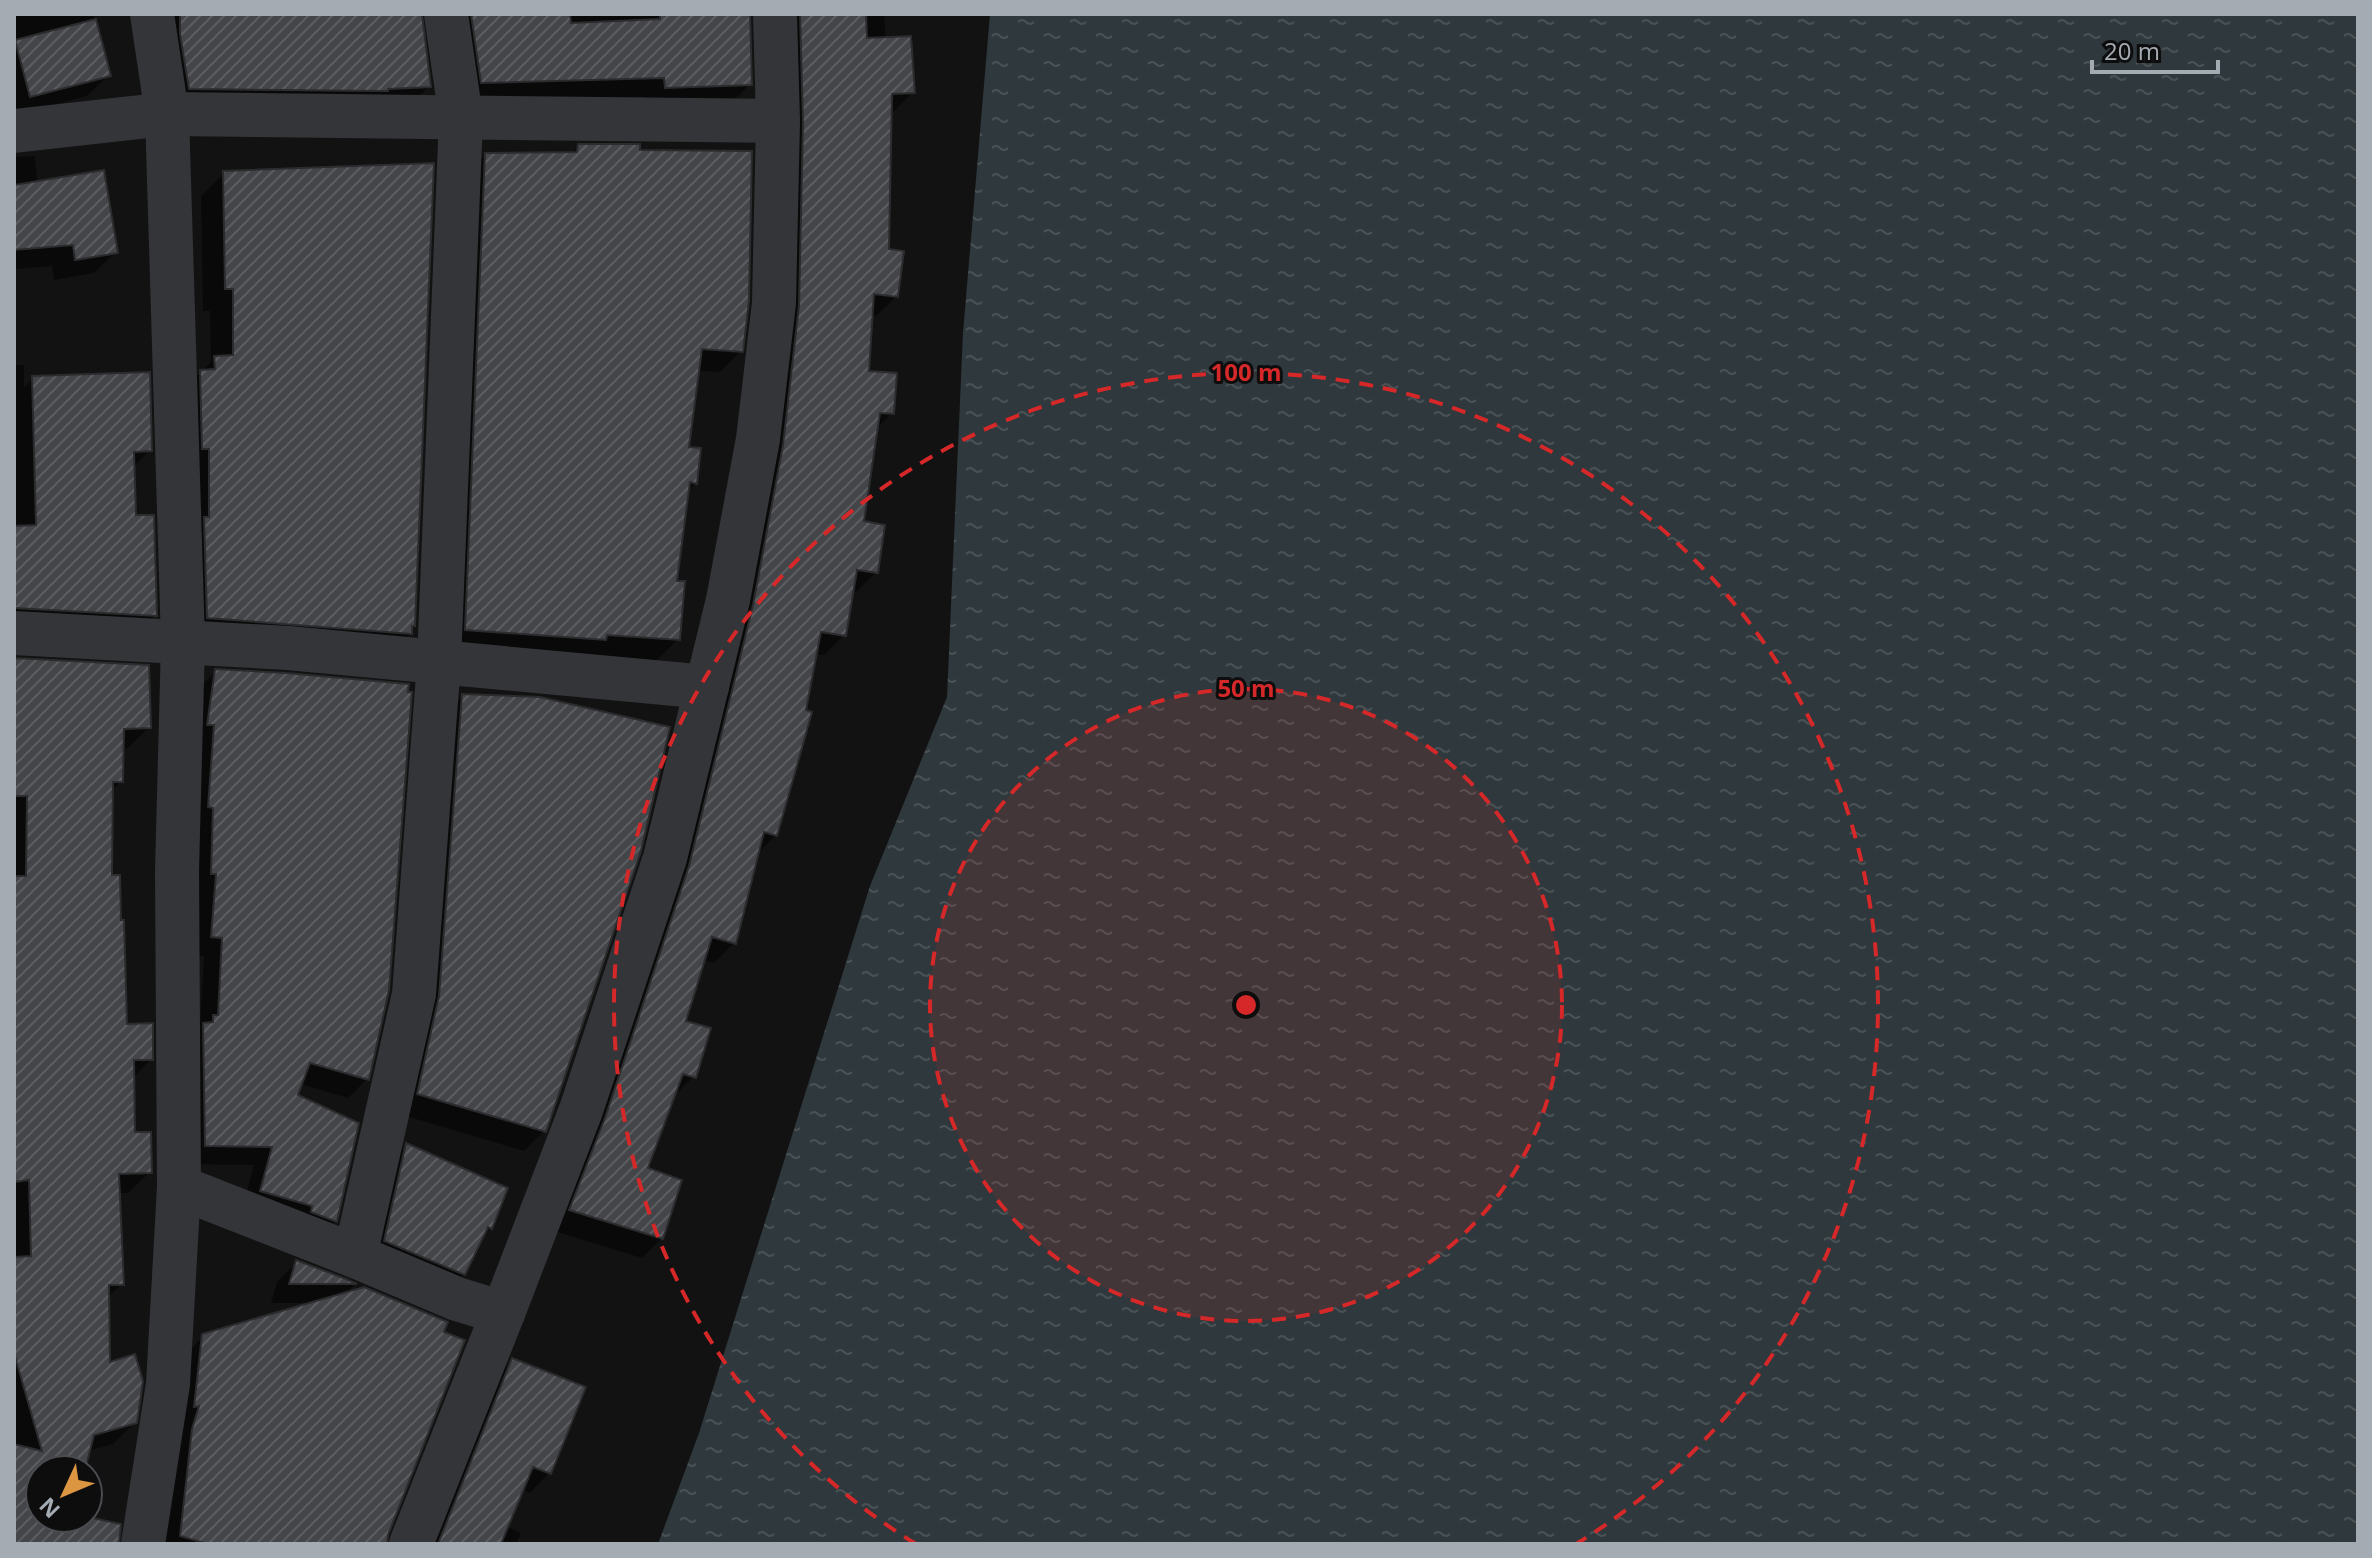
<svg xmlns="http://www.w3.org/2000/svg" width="2372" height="1558" viewBox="0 0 2372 1558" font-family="'Open Sans',sans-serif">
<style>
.water{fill:url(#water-ripples)}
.shadow{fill:#0007}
.building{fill:url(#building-hatch);stroke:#2c2c2f;stroke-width:2}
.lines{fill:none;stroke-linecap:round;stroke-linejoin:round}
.minor{stroke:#333538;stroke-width:44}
.ring{fill:none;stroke:#d62828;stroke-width:4;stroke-dasharray:14 10}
.centre{fill:#d62828;stroke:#0d0d0e;stroke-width:4}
.ring-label{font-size:24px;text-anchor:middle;font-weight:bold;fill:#d62828;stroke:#0d0d0e;stroke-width:6;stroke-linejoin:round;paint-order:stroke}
</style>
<defs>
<pattern id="water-ripples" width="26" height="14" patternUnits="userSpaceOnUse" patternTransform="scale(2)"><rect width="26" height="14" fill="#2f383c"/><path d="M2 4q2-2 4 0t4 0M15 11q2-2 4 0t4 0" fill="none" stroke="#4a5256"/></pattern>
<pattern id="building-hatch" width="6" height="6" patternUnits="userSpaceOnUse" patternTransform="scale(2)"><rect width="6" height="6" fill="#444548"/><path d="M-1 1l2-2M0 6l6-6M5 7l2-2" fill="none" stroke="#5c5d60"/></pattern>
</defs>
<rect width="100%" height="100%" fill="#121213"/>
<path class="water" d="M990 14H2358V1544H658L699 1433 870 886 947 697 963 333Z"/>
<g class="shadow">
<path d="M14 14H93L109 75 87 96 19 114 14 119Z"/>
<path d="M157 14H420L429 86 409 106 169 108Z"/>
<path d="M440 14H748L750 84 730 104 645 107V97L462 102Z"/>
<path d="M769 14H884L886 39 913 92 893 112H889L887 251 897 296 876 316H871L867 372 892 413 875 430 862 522 876 572 856 592 851 591 844 635 824 655 815 654 776 835 757 854 734 943 714 963 703 960 683 1023 694 1076 674 1096 645 1169 662 1238 642 1258 551 1230 733 626Z"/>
<path d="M579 146 741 351 720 372 697 371 687 449 696 483 686 492 675 582 678 639 657 660 445 650 464 176 485 155 570 154Z"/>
<path d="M35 156 37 183 116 252 94 273 54 280 52 266 14 269V157Z"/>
<path d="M224 173 413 626 410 629V634L387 657 185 640 178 395 211 362 210 311H203L201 196Z"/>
<path d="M14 365H24V387L33 378 150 450 132 468 134 517 155 615 134 636 14 630Z"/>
<path d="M14 660 149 727 128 748 122 749 121 781 111 792 110 877 125 1026 151 1059 133 1078V1134L150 1172 128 1193H118L122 1284 107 1298 108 1364 135 1422 113 1444 88 1451 83 1470H40V1518L91 1544H14Z"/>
<path d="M216 671 367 1079 348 1098 300 1084 295 1096 335 1221 316 1240 242 1210 254 1165 187 1164 185 1044 200 1028 204 956 193 955 197 690Z"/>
<path d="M462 696 544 1131 524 1151 399 1114 443 715Z"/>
<path d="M406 1146 490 1228 482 1236 464 1274 447 1290 369 1257 390 1162Z"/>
<path d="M297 1262 354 1285 344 1295 386 1534 385 1544H155L184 1356 204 1336 311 1303H271L277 1282Z"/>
<path d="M512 1361 583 1388 549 1473 530 1493 522 1489 506 1526 521 1533 516 1544H428L493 1380Z"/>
</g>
<g class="building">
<path d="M180 14H422L431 87 388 89V91H380L189 89 180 34Z"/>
<path d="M471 14H570L571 23 660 19V14H750L752 85 665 88 664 78 481 83Z"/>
<path d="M800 14H866L867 38 911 36 915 93 892 94 889 249 904 251 898 297 874 294 869 371 897 373 894 414 880 413 864 521 885 525 878 573 857 570 846 636 821 632 806 710 812 712 800 755 777 836 764 832 736 944 712 937 686 1021 711 1028 696 1078 683 1074 648 1168 682 1180 663 1239 569 1210 605 1118 689 866 753 605 783 445 799 306 803 122Z"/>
<path d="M96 19 111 76 30 97 15 40Z"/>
<path d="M578 144H640V150L752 151 749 301 743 352 702 349 689 447 701 448 697 484 690 482 677 581H685L680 640 607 635 606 640 465 630 485 153 577 152Z"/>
<path d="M434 163 415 626H412V634L207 618 204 517H209V449H202L200 370 215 369 214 356 233 355V289H225L223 171Z"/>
<path d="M104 170 118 253 75 260 73 245 14 250V185Z"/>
<path d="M150 372 152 451 134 452 136 515H154L157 616 14 608V526L36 525 32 376Z"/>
<path d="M14 658 149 665 151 728 124 729 123 782H113L112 875H120L121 920H124L127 1024 153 1023V1060H134L135 1132H151L152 1173 119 1174 124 1285H109L110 1362 135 1354 143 1381 137 1423 94 1435 85 1470H40V1518L88 1517 121 1524 119 1544H14V1444L42 1451 14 1353V1257L31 1256 29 1180 14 1182 15 876H26L27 796H14Z"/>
<path d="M215 669 286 673 409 684 408 692H412L389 990 369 1080 310 1063 298 1095 359 1123 337 1222 311 1212 312 1206 260 1191 272 1147 205 1146 203 1023 213 1022V1015H218L222 938 211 937 216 874H211L213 808 208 807 214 725H207Z"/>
<path d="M462 694 540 697 670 727 641 851 546 1132 417 1094 439 996Z"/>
<path d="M406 1143 508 1188 492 1229 488 1227 465 1275 384 1241Z"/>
<path d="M296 1260 346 1279 357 1284H289Z"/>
<path d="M364 1287 448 1322 444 1332 465 1340 388 1535 387 1544H208L180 1536 192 1429 199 1406 194 1407 202 1334Z"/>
<path d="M512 1358 586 1387 576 1412 551 1474 533 1467 501 1544H438Z"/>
</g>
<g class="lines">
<g class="minor">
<path d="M14 131 167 114 778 121"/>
<path d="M14 633 288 648 707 687"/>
<path d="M179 1187 355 1256 457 1299 503 1313"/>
<path d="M355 1256 414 994 439 662 461 118 446 14"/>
<path d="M143 1544 168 1384 179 1187 177 871 183 642 167 114 152 14"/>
<path d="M411 1544 503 1313 581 1110 665 858 728 600 758 439 774 303 778 121 775 14"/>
</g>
</g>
<circle cx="1246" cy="1005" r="316" fill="#d62828" fill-opacity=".12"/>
<g class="ring">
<circle cx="1246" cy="1005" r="316"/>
<path d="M916 1544A632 632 0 1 1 1576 1544"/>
</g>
<circle cx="1246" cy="1005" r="12" class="centre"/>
<g class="ring-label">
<text x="1246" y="381">100 m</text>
<text x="1246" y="697">50 m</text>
</g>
<rect width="2372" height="1558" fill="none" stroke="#a5abb2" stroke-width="32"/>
<g transform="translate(64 1494) rotate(226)"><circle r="38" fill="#0d0d0e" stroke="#4a4c50" stroke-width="2"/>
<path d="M0-6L14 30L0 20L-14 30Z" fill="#dc9541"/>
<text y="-12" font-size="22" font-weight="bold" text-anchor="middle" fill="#a5abb2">N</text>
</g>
<path d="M2092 60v12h126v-12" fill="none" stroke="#a5abb2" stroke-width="4"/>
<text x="2104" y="60" font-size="24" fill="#a5abb2" stroke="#0d0d0e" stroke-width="6" paint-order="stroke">20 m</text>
</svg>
